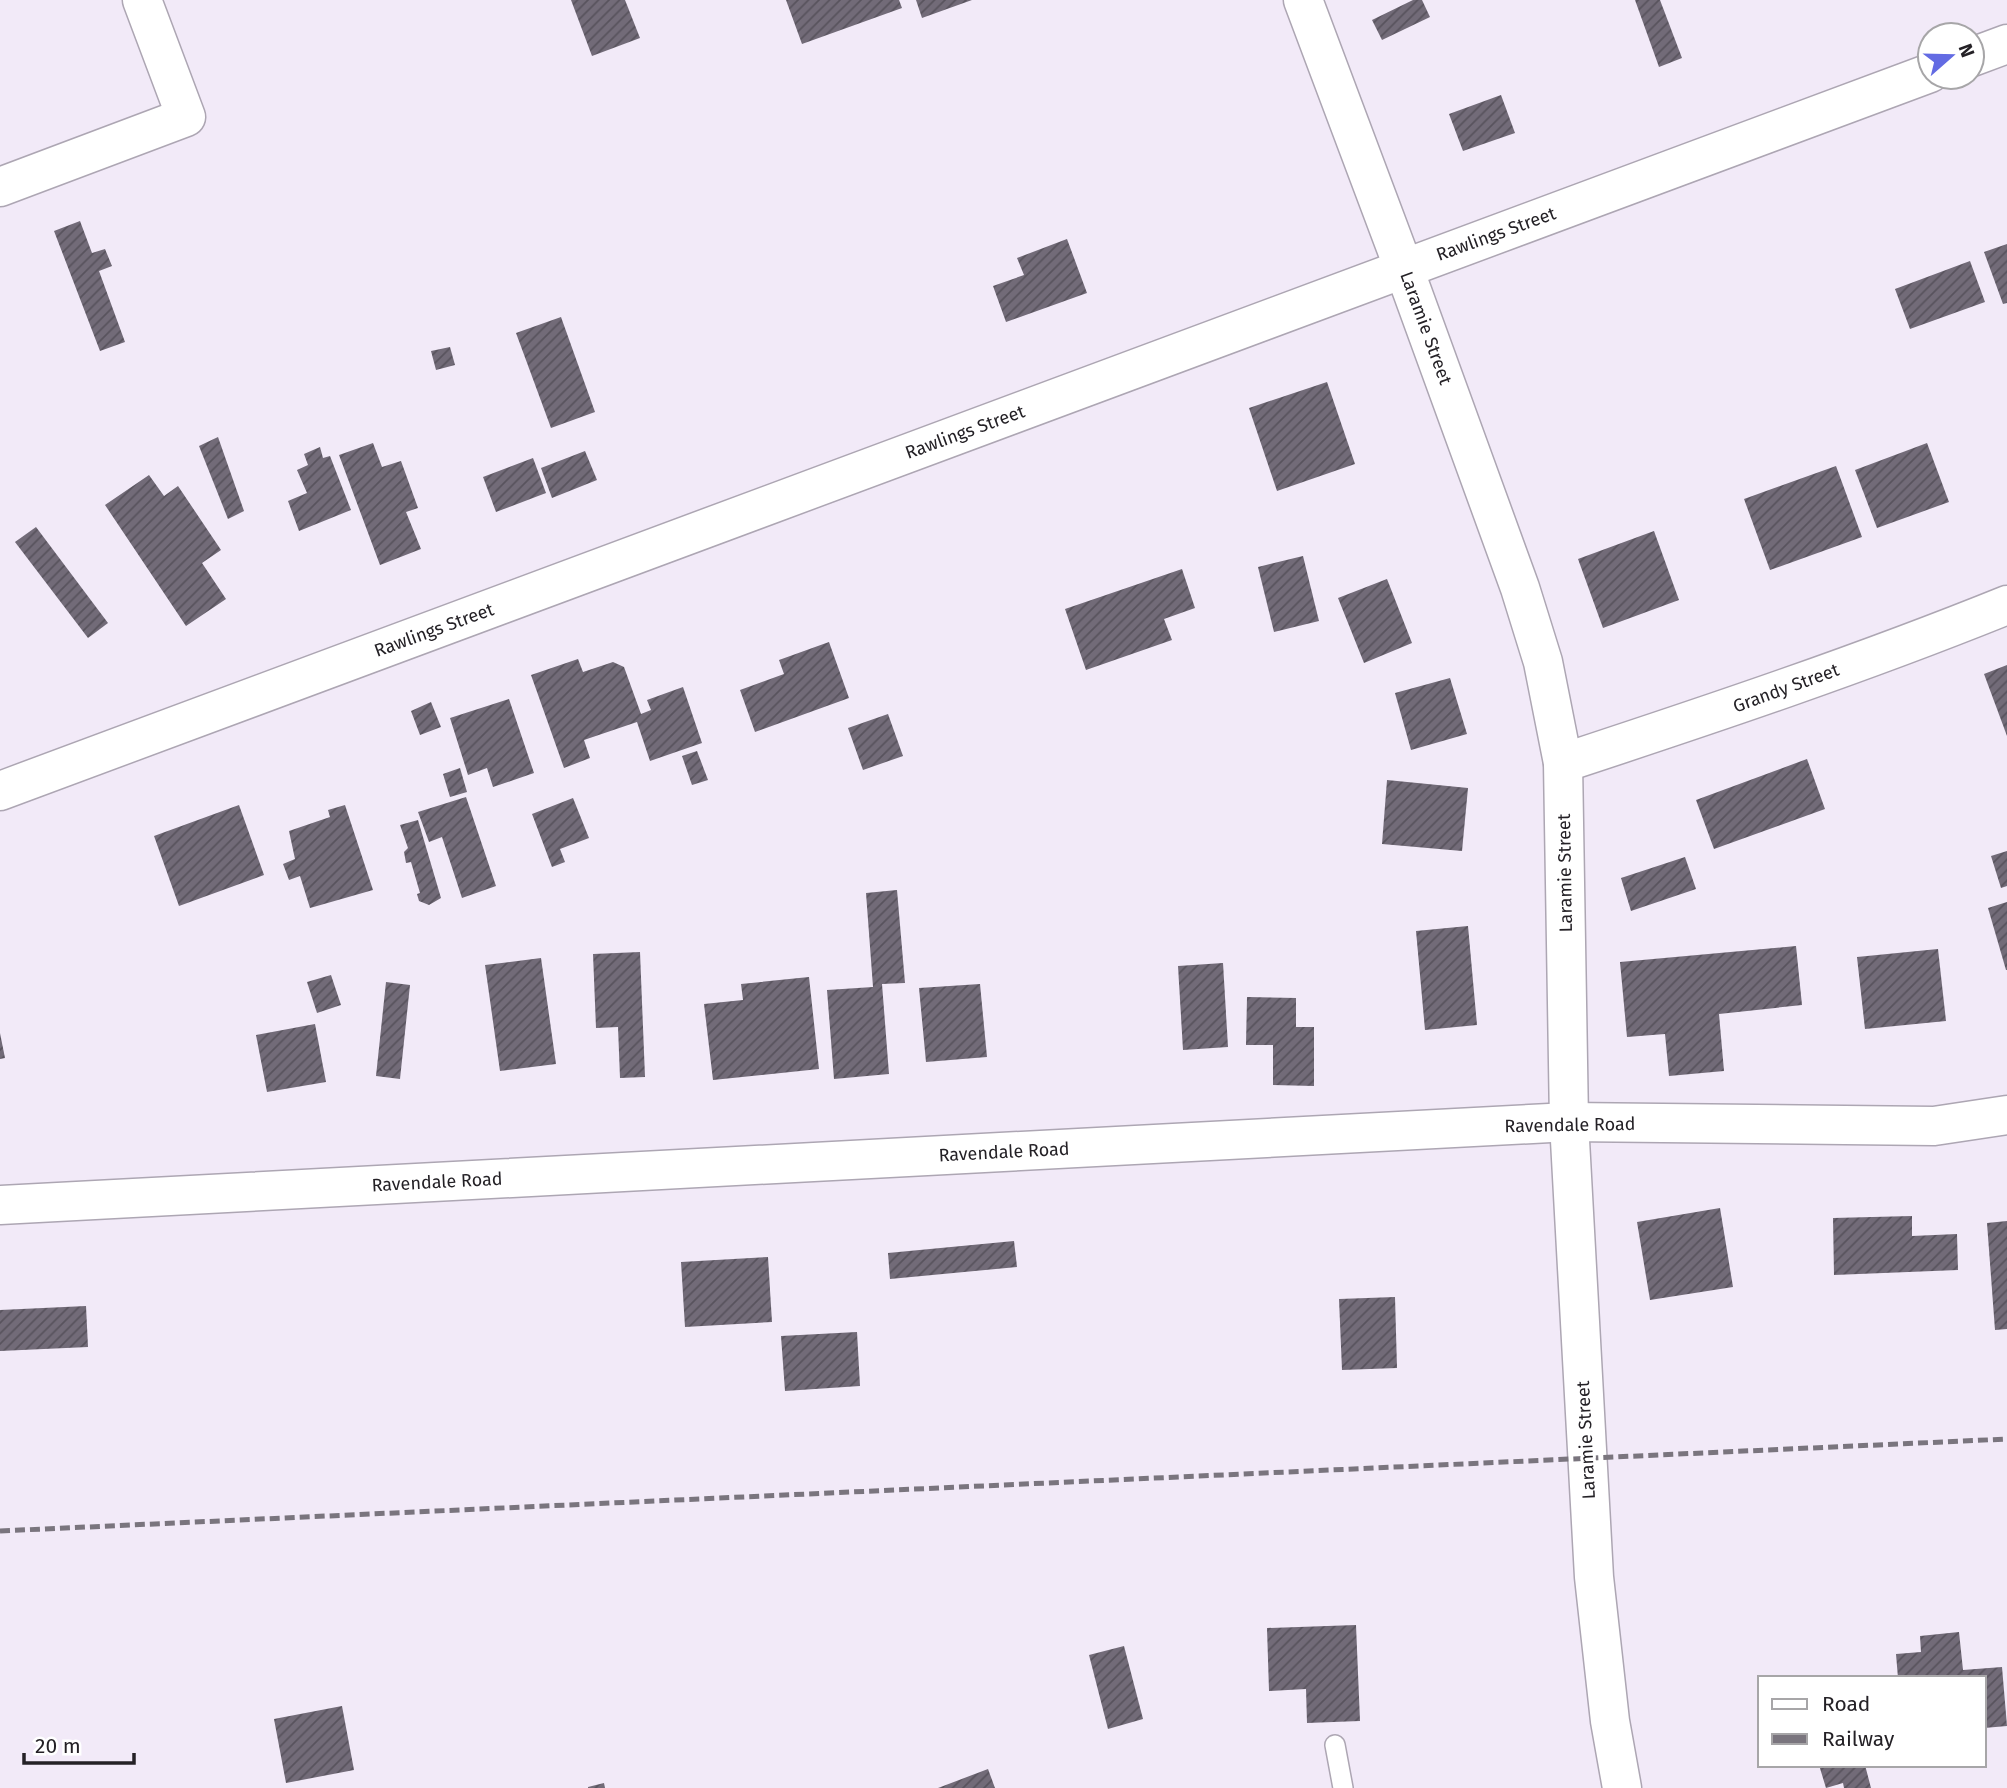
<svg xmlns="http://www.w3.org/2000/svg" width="2007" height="1788" viewBox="0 0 2007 1788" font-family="'Fira Sans',sans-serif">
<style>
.building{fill:url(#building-hatch)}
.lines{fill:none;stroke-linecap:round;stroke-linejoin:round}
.service-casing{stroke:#ada6b3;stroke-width:22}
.minor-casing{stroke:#ada6b3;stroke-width:41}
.service{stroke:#fff;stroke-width:19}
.minor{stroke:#fff;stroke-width:38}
.rail{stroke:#7a757e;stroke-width:5;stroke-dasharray:10 5;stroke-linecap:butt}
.labels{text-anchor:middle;stroke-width:6;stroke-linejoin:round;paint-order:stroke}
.street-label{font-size:18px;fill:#242126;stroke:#fff}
</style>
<defs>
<pattern id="building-hatch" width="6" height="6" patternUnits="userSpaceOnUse" patternTransform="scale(1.75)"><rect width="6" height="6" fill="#726b78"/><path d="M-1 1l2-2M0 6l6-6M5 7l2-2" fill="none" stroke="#58535d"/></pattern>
</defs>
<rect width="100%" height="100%" fill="#f2eaf8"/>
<g class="building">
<path d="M571 0H625L640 38 592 56Z"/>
<path d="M786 0H899L902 8 802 44Z"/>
<path d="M916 0H972L922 18Z"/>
<path d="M1413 0H1422L1430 17 1382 40 1372 20Z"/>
<path d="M1635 0H1660L1682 58 1659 67Z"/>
<path d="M1501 95 1515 133 1463 151 1449 114Z"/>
<path d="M80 221 92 253 105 249 112 266 99 271 125 342 100 351 54 231Z"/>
<path d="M1067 239 1087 293 1006 322 993 286 1024 275 1017 258Z"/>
<path d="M2007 244V303L2003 304 1984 252Z"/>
<path d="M1970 261 1985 302 1910 329 1895 289Z"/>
<path d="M561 317 595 412 551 428 516 333Z"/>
<path d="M450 347 455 365 436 370 431 351Z"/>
<path d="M1327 382 1355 464 1277 491 1249 408Z"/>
<path d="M218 437 244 511 228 519 199 446Z"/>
<path d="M373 443 382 467 401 461 418 508 406 512 421 549 380 565 339 455Z"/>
<path d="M1927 443 1949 502 1877 528 1855 470Z"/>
<path d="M320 447 323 458 330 456 351 510 299 531 288 501 307 493 297 470 308 465 304 454Z"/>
<path d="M585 451 597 480 552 498 541 468Z"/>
<path d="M533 458 546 493 496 512 483 477Z"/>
<path d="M1836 466 1862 537 1770 570 1744 499Z"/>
<path d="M149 475 164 496 178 486 221 550 202 563 226 599 186 626 105 505Z"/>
<path d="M36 527 108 623 88 638 15 542Z"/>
<path d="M1654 531 1679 600 1603 628 1578 559Z"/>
<path d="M1303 556 1319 621 1274 632 1258 567Z"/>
<path d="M1182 569 1195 608 1164 619 1172 640 1086 670 1065 609Z"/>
<path d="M1387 579 1412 643 1364 663 1338 598Z"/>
<path d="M829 642 849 698 755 732 740 690 784 674 779 660Z"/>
<path d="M578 659 583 672 613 662 624 667 641 714 651 710 647 700 683 687 702 743 650 761 637 722 584 740 590 758 564 768 531 675Z"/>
<path d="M2007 665V736L1984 674Z"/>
<path d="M1450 678 1467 734 1411 750 1395 693Z"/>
<path d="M509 699 534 773 493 787 487 768 468 775 450 718Z"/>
<path d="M431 702 441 727 420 735 411 711Z"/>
<path d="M888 714 903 756 863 770 848 728Z"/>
<path d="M697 751 708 780 692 785 682 756Z"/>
<path d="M1807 759 1825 809 1714 849 1696 800Z"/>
<path d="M460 768 467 792 450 797 443 774Z"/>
<path d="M1387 780 1468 788 1462 851 1382 844Z"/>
<path d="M466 797 496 886 462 898 442 837 429 842 418 812Z"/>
<path d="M573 798 589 838 560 849 565 862 552 867 532 814Z"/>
<path d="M239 805 264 875 179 906 154 836Z"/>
<path d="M345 805 373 890 310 908 300 876 289 880 283 864 295 859 289 831 330 817 328 810Z"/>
<path d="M418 820 441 898 429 905 419 901 417 894 420 893 411 862 406 863 404 852 408 848 400 825Z"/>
<path d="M2007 851V886L2001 888 1991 856Z"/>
<path d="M1685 857 1696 889 1631 911 1621 878Z"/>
<path d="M897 890 905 983 882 984 889 1074 834 1079 827 990 873 987 866 893Z"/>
<path d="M2007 902V970H2006L1988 908Z"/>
<path d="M1468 926 1477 1025 1425 1030 1416 931Z"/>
<path d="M1796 946 1802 1005 1719 1014 1724 1071 1669 1076 1665 1034 1627 1037 1620 962Z"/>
<path d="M1938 949 1946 1021 1865 1029 1857 957Z"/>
<path d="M640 952 645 1077 620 1078 618 1027 596 1028 593 954Z"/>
<path d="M541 958 556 1064 500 1071 485 965Z"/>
<path d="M1223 963 1228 1047 1183 1050 1178 966Z"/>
<path d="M331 975 341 1005 317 1013 307 982Z"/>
<path d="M809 977 819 1069 713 1080 704 1004 743 1000 741 984Z"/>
<path d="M386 982 410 985 400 1079 376 1076Z"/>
<path d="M980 984 987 1057 926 1062 919 988Z"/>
<path d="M1247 997 1296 998V1027H1314V1086L1273 1085V1045H1246Z"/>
<path d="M315 1024 326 1082 267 1092 256 1035Z"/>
<path d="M0 1033 5 1058 0 1059Z"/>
<path d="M1720 1208 1733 1287 1650 1300 1637 1222Z"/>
<path d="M1912 1216V1236L1957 1234 1958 1270 1834 1275 1833 1218Z"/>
<path d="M2007 1221V1329L1995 1330 1987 1223Z"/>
<path d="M1014 1241 1017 1267 890 1279 888 1253Z"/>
<path d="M768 1257 772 1322 685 1327 681 1262Z"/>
<path d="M1395 1297 1397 1368 1342 1370 1339 1299Z"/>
<path d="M86 1306 88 1347 0 1351V1310Z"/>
<path d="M857 1332 860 1386 785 1391 781 1336Z"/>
<path d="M1356 1625 1360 1721 1307 1723 1306 1689 1269 1691 1267 1628Z"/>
<path d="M1959 1632 1963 1670 2002 1667 2007 1726 1984 1728V1678H1898L1896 1654 1921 1652 1920 1636Z"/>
<path d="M1124 1646 1143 1719 1108 1729 1089 1655Z"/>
<path d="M342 1706 354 1770 286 1783 274 1719Z"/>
<path d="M1819 1765H1865L1871 1788H1844L1843 1783 1826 1788Z"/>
<path d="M988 1769 995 1788H938Z"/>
<path d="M604 1783 605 1788H588V1787Z"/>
</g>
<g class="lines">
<g class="service-casing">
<path id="service" d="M1335 1745 1343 1788"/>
</g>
<g class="minor-casing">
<g id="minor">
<path d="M1303 0 1404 269 1520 588 1543 662 1563 763 1569 1122 1594 1577 1610 1721 1622 1788"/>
<path d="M1972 57 2007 44"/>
<path d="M0 187 186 117 142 0"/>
<path d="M1563 763C1712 714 1861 664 2007 605"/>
<path d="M0 791 1930 73"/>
<path d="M0 1205 1569 1122 1934 1126 2007 1115"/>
</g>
</g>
<use href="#service" class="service"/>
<use href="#minor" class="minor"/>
<path class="rail" d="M0 1531 2007 1439"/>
</g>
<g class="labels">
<g class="street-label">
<text transform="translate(1496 234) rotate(-20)" y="6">Rawlings Street</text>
<text transform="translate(1426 328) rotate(70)" y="6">Laramie Street</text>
<text transform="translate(965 432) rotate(-20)" y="6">Rawlings Street</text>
<text transform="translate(434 630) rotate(-20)" y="6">Rawlings Street</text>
<text transform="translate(1786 688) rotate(-20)" y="6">Grandy Street</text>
<text transform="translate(1565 873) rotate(-91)" y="6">Laramie Street</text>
<text transform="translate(1570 1125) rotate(-1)" y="6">Ravendale Road</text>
<text transform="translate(1004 1152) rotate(-3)" y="6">Ravendale Road</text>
<text transform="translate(437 1182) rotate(-3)" y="6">Ravendale Road</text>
<text transform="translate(1586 1440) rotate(-93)" y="6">Laramie Street</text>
</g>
</g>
<rect x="1758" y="1676" width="228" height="91" fill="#ffffff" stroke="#a7a6a8" stroke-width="2"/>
<rect x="1772" y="1699" width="35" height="10" fill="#ffffff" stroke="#a7a6a8" stroke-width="2"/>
<text x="1822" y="1711" font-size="21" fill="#242126">Road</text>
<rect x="1772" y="1734" width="35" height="10" fill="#7a757e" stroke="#a7a6a8" stroke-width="2"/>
<text x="1822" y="1746" font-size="21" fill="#242126">Railway</text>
<g transform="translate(1951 56) rotate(70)"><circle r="33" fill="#ffffff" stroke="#a7a6a8" stroke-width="2"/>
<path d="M0-5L12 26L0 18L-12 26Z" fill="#636be3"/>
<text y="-10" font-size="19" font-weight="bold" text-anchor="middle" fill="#242126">N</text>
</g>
<path d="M24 1753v10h110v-10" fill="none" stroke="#242126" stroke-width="3.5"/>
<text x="35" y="1753" font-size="21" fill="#242126" stroke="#ffffff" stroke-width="5" paint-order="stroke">20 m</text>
</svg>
